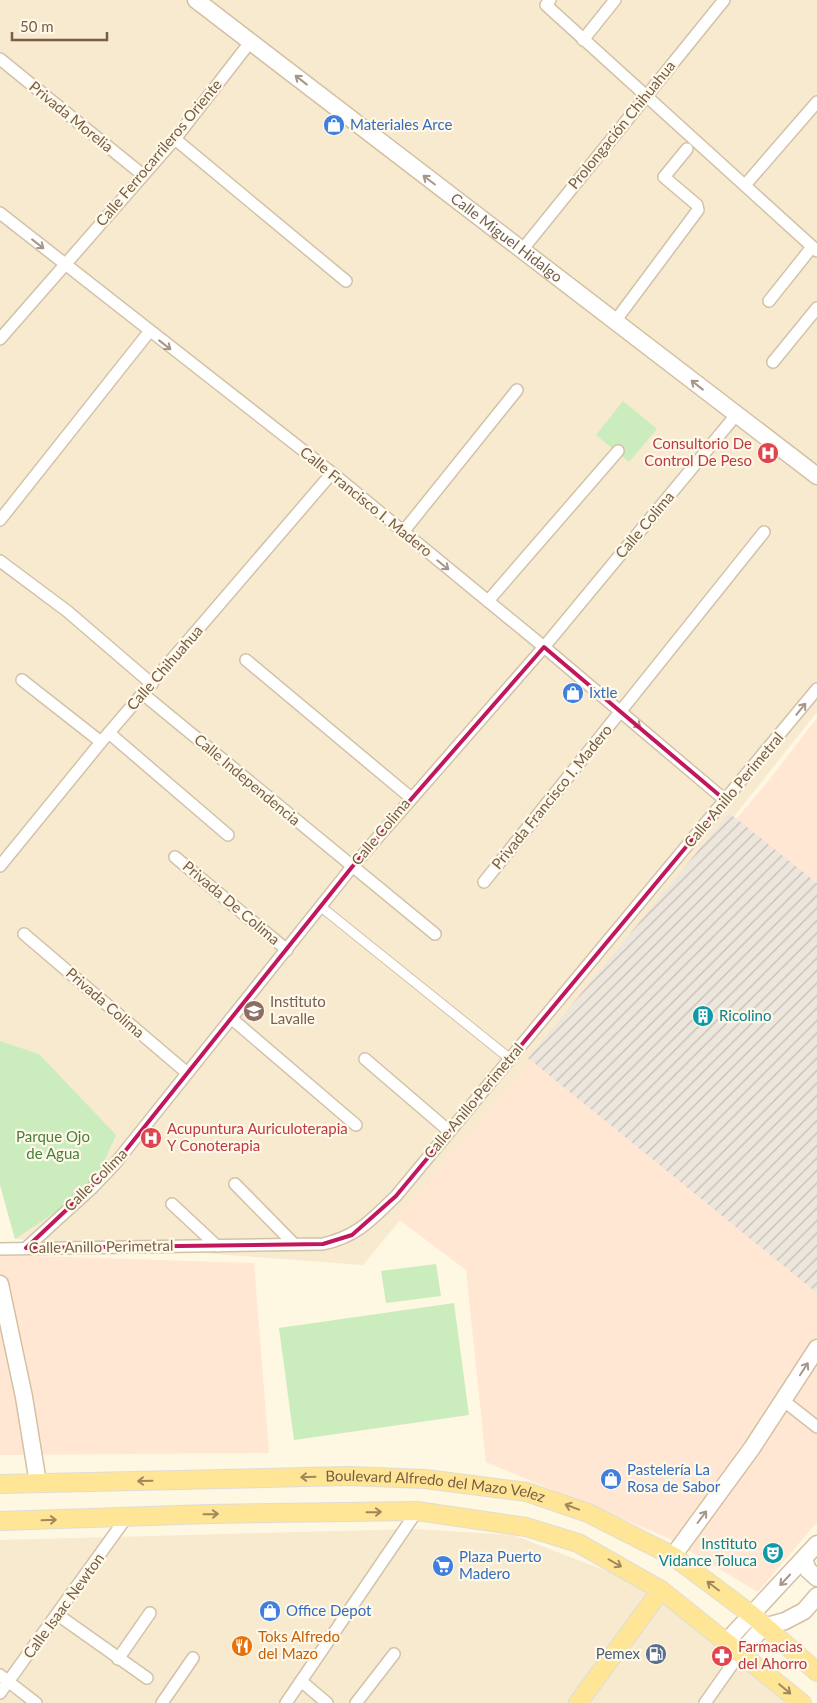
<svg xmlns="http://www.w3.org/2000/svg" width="817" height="1703" viewBox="0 0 817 1703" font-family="Lato,sans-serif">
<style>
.residential{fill:#f7eace}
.commercial{fill:#ffe7d4}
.industrial{fill:url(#industrial-furrows)}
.park{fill:#cbedbe}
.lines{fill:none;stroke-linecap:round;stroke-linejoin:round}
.pedestrian-casing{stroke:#d2c2a9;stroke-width:11}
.minor-casing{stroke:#d2c2a9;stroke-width:14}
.secondary-casing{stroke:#d4c0a3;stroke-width:19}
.primary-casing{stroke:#e1dcd6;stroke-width:20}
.pedestrian{stroke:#fff;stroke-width:9}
.minor{stroke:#fff;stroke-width:11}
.secondary{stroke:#fff;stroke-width:16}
.primary{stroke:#ffe697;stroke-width:18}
.oneway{stroke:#a79686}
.oneway2{stroke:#a0875e}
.marked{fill:none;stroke:#c2185b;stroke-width:4;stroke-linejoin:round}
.labels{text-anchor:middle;stroke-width:4.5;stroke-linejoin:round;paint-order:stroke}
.street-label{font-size:15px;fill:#785e45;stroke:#fff9e9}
.shop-label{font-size:15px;fill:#366cbe;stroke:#fff9e9;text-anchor:start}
.health-label{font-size:15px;fill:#be3a42;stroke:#fff9e9;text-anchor:start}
.education-label{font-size:15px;fill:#785e54;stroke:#fff9e9;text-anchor:start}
.culture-label{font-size:15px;fill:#0d838f;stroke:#fff9e9;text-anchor:start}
.park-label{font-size:15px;fill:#477f3c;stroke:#fff9e9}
.food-label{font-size:15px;fill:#c56008;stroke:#fff9e9;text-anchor:start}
.service-label{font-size:15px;fill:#4e5e75;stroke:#fff9e9;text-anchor:end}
</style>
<defs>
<pattern id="industrial-furrows" width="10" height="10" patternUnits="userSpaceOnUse" patternTransform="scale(1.25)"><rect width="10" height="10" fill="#ede6dd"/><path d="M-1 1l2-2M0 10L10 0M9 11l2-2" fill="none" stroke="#c5beb5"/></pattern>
</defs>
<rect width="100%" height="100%" fill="#fef7e1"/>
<g class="residential">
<path d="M0 0H817V712L740 809 363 1265 15 1239 0 1185Z"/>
<path d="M413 1529 513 1535 664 1593 791 1703H0V1540Z"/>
</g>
<g class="commercial">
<path d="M817 718V1522L758 1592 668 1538 486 1462 466 1270 397 1218 766 784Z"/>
<path d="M0 1255 254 1263 269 1453 0 1455Z"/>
</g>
<path class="industrial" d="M729 813 817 883V1293L528 1058Z"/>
<g class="park">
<path d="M623 401 657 429 629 462 596 435Z"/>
<path d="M0 1041 39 1054 116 1135 92 1188 15 1239 0 1185Z"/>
<path d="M436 1264 441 1296 386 1303 381 1271Z"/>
<path d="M454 1303 469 1415 294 1440 279 1328Z"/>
</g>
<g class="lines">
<g class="pedestrian-casing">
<path id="pedestrian" d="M320 906 509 1058"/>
</g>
<g class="minor-casing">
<g id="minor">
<path d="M550 0 546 5 817 251"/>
<path d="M583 40 615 0"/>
<path d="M0 59 143 175"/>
<path d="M175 139 346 281"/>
<path d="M746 184 817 102"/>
<path d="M0 213 332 473 544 647 725 800"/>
<path d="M522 250 724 0"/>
<path d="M769 301 812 247"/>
<path d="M616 320 698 210 697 205 664 177 687 149"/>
<path d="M0 339 175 139 251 41"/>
<path d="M773 362 817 308"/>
<path d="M0 520 149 332"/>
<path d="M403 532 517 390"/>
<path d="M0 561 67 611 152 684"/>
<path d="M488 601 618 451"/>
<path d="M246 660 410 797"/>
<path d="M22 680 101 742"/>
<path d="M143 694 435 934"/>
<path d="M109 733 228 835"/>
<path d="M175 857 287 950"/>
<path d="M0 866 101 742 332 473"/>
<path d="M484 882 764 532"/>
<path d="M24 934 186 1072"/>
<path d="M231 1018 356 1125"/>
<path d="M365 1059 449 1131"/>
<path d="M235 1184 294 1244"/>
<path d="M172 1204 217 1246"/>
<path d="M26 1248 92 1188 114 1165 352 867 544 647 736 415"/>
<path d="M0 1249 323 1244C358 1236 371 1220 396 1196L817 689"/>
<path d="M784 1401 817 1427"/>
<path d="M58 1615 147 1678"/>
<path d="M118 1659 150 1613"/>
<path d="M0 1675 36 1703"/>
<path d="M301 1681 327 1703"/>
<path d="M0 1693 126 1518"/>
<path d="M162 1703 193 1658"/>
<path d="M286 1703 417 1511"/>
<path d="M356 1703 394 1654"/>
<path d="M705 1703 741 1652"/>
</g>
</g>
<g class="secondary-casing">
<g id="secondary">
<path id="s1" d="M196 0 817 476"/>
<path d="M0 1284 24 1397 38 1483"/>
<path d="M673 1556 752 1448 817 1348"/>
<path d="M804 1559 808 1570 817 1578"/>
<path d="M727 1641 817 1544"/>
<path d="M741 1652 763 1627 785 1621 804 1611 817 1596"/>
</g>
</g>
<g class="primary-casing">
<g id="primary">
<path id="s2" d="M0 1484 349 1476 425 1479 527 1492 588 1513 673 1556 752 1615 817 1672"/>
<path d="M0 1521 209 1514 417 1511 526 1527 578 1543 661 1590 802 1703"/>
<path d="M578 1703 661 1590"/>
</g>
</g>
<use href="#pedestrian" class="pedestrian"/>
<use href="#minor" class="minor"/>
<use href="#secondary" class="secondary"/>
<use href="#primary" class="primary"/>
</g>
<defs><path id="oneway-shaft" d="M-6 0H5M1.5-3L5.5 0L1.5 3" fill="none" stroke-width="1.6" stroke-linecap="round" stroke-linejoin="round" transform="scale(1.25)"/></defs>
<g class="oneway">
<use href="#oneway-shaft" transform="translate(301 80) rotate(-142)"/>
<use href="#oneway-shaft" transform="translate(429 180) rotate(-143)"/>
<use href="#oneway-shaft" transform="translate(38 244) rotate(38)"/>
<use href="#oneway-shaft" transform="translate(165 345) rotate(38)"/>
<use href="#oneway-shaft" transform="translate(697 385) rotate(-142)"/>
<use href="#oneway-shaft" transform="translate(443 565) rotate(39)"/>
<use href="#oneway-shaft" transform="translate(801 709) rotate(-51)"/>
<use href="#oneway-shaft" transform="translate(635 723) rotate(40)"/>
<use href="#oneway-shaft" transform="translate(804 1369) rotate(-57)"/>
<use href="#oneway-shaft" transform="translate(702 1517) rotate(-53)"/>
<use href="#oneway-shaft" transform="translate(785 1580) rotate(133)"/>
</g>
<g class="oneway2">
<use href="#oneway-shaft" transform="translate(308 1477) rotate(178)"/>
<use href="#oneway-shaft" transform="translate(145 1481) rotate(179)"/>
<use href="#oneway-shaft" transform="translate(572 1507) rotate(-159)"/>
<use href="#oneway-shaft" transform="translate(374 1512) rotate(-1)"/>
<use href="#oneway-shaft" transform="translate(211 1514) rotate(-1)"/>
<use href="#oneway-shaft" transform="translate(49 1520) rotate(-2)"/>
<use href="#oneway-shaft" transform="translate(615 1563) rotate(30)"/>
<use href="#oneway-shaft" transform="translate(713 1586) rotate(-143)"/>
<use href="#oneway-shaft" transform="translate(785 1689) rotate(40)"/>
</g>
<path class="marked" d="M544 647 725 800 396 1196 352 1235 323 1244 26 1248 114 1165 352 867Z"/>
<defs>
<g id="shop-disc" transform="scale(1.125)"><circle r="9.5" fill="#3f7fe0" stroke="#fff9e9"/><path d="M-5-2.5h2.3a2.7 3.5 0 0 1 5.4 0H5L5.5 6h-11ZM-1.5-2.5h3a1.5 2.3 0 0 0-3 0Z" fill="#fff"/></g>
<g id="hospital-disc" transform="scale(1.125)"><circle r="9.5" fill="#e0444e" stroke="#fff9e9"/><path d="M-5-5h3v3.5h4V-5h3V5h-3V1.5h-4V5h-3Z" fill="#fff"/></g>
<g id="school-disc" transform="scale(1.125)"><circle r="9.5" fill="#8d6e63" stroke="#fff9e9"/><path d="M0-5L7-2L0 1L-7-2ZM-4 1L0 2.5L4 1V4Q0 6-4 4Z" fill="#fff"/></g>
<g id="building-disc" transform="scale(1.125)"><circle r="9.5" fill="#0f9aa8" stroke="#fff9e9"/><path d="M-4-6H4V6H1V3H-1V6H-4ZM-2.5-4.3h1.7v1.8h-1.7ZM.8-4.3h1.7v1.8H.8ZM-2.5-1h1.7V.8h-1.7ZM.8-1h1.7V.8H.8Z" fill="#fff"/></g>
<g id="theatre-disc" transform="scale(1.125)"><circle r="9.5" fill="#0f9aa8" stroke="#fff9e9"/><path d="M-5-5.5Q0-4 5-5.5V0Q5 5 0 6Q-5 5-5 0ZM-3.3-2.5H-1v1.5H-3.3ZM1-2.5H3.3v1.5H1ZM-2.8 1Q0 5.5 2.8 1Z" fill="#fff"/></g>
<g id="supermarket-disc" transform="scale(1.125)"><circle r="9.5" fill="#3f7fe0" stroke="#fff9e9"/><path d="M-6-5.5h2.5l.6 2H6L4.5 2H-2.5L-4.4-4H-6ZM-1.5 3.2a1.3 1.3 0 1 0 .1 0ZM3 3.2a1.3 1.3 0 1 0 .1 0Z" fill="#fff"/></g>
<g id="restaurant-disc" transform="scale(1.125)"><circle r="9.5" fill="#e8710a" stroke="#fff9e9"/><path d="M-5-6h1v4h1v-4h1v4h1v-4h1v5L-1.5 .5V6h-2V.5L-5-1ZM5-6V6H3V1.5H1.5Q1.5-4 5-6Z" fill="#fff"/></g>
<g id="fuel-disc" transform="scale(1.125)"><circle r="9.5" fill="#5c6f8a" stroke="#fff9e9"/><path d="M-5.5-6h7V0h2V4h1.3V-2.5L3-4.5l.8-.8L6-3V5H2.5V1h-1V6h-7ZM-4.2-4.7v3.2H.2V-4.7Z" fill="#fff"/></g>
<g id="pharmacy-disc" transform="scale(1.125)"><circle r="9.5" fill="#e0444e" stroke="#fff9e9"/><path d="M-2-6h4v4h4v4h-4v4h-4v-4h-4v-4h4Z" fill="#fff"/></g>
</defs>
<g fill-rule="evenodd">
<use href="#shop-disc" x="334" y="125"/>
<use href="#hospital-disc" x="768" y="453"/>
<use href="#shop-disc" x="573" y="693"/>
<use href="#school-disc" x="254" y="1011"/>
<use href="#building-disc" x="703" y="1016"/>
<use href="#hospital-disc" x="151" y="1138"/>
<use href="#shop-disc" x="611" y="1479"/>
<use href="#theatre-disc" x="773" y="1553"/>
<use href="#supermarket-disc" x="443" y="1566"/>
<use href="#shop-disc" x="270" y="1611"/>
<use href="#restaurant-disc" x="242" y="1646"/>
<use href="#fuel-disc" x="656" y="1654"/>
<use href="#pharmacy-disc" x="722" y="1656"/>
</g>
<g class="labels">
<g class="street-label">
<text transform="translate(71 117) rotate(39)" y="5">Privada Morelia</text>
<text transform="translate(622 125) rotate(-51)" y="5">Prolongación Chihuahua</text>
<text transform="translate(159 153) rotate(-50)" y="5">Calle Ferrocarrileros Oriente</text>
<text dy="5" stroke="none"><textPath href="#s1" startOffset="391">Calle Miguel Hidalgo</textPath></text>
<text transform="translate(366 502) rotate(39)" y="5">Calle Francisco I. Madero</text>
<text transform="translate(645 525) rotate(-50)" y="5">Calle Colima</text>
<text transform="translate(165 668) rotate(-49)" y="5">Calle Chihuahua</text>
<text transform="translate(247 780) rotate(40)" y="5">Calle Independencia</text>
<text transform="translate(734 790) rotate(-50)" y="5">Calle Anillo Perimetral</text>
<text transform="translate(552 797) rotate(-51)" y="5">Privada Francisco I. Madero</text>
<text transform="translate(381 832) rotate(-50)" y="5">Calle Colima</text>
<text transform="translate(231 903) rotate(40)" y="5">Privada De Colima</text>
<text transform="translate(105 1003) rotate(41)" y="5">Privada Colima</text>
<text transform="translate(474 1101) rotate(-50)" y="5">Calle Anillo Perimetral</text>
<text transform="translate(96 1180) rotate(-45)" y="5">Calle Colima</text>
<text transform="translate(101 1247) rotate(-1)" y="5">Calle Anillo Perimetral</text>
<text dy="5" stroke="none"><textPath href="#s2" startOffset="436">Boulevard Alfredo del Mazo Velez</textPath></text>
<text transform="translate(64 1606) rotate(-54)" y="5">Calle Isaac Newton</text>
</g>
<g class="shop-label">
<text x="350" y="130">Materiales Arce</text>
<text x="589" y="698">Ixtle</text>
<text x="627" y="1475">Pastelería La<tspan x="627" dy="17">Rosa de Sabor</tspan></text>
<text x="459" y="1562">Plaza Puerto<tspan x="459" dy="17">Madero</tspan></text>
<text x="286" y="1616">Office Depot</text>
</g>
<g class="health-label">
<text x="752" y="449" text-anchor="end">Consultorio De<tspan x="752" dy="17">Control De Peso</tspan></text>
<text x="167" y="1134">Acupuntura Auriculoterapia<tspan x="167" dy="17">Y Conoterapia</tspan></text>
<text x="738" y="1652">Farmacias<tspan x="738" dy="17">del Ahorro</tspan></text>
</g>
<g class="education-label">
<text x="270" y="1007">Instituto<tspan x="270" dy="17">Lavalle</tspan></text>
</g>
<g class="culture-label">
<text x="719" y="1021">Ricolino</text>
<text x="757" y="1549" text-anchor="end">Instituto<tspan x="757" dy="17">Vidance Toluca</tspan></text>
</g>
<g class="park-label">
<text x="53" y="1142">Parque Ojo<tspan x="53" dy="17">de Agua</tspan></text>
</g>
<g class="food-label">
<text x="258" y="1642">Toks Alfredo<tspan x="258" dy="17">del Mazo</tspan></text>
</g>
<g class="service-label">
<text x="640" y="1659">Pemex</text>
</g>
</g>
<path d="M12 32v8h95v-8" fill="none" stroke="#785e45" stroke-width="2.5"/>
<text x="20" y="32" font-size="15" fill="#785e45" stroke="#fff9e9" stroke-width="4" paint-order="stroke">50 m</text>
</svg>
